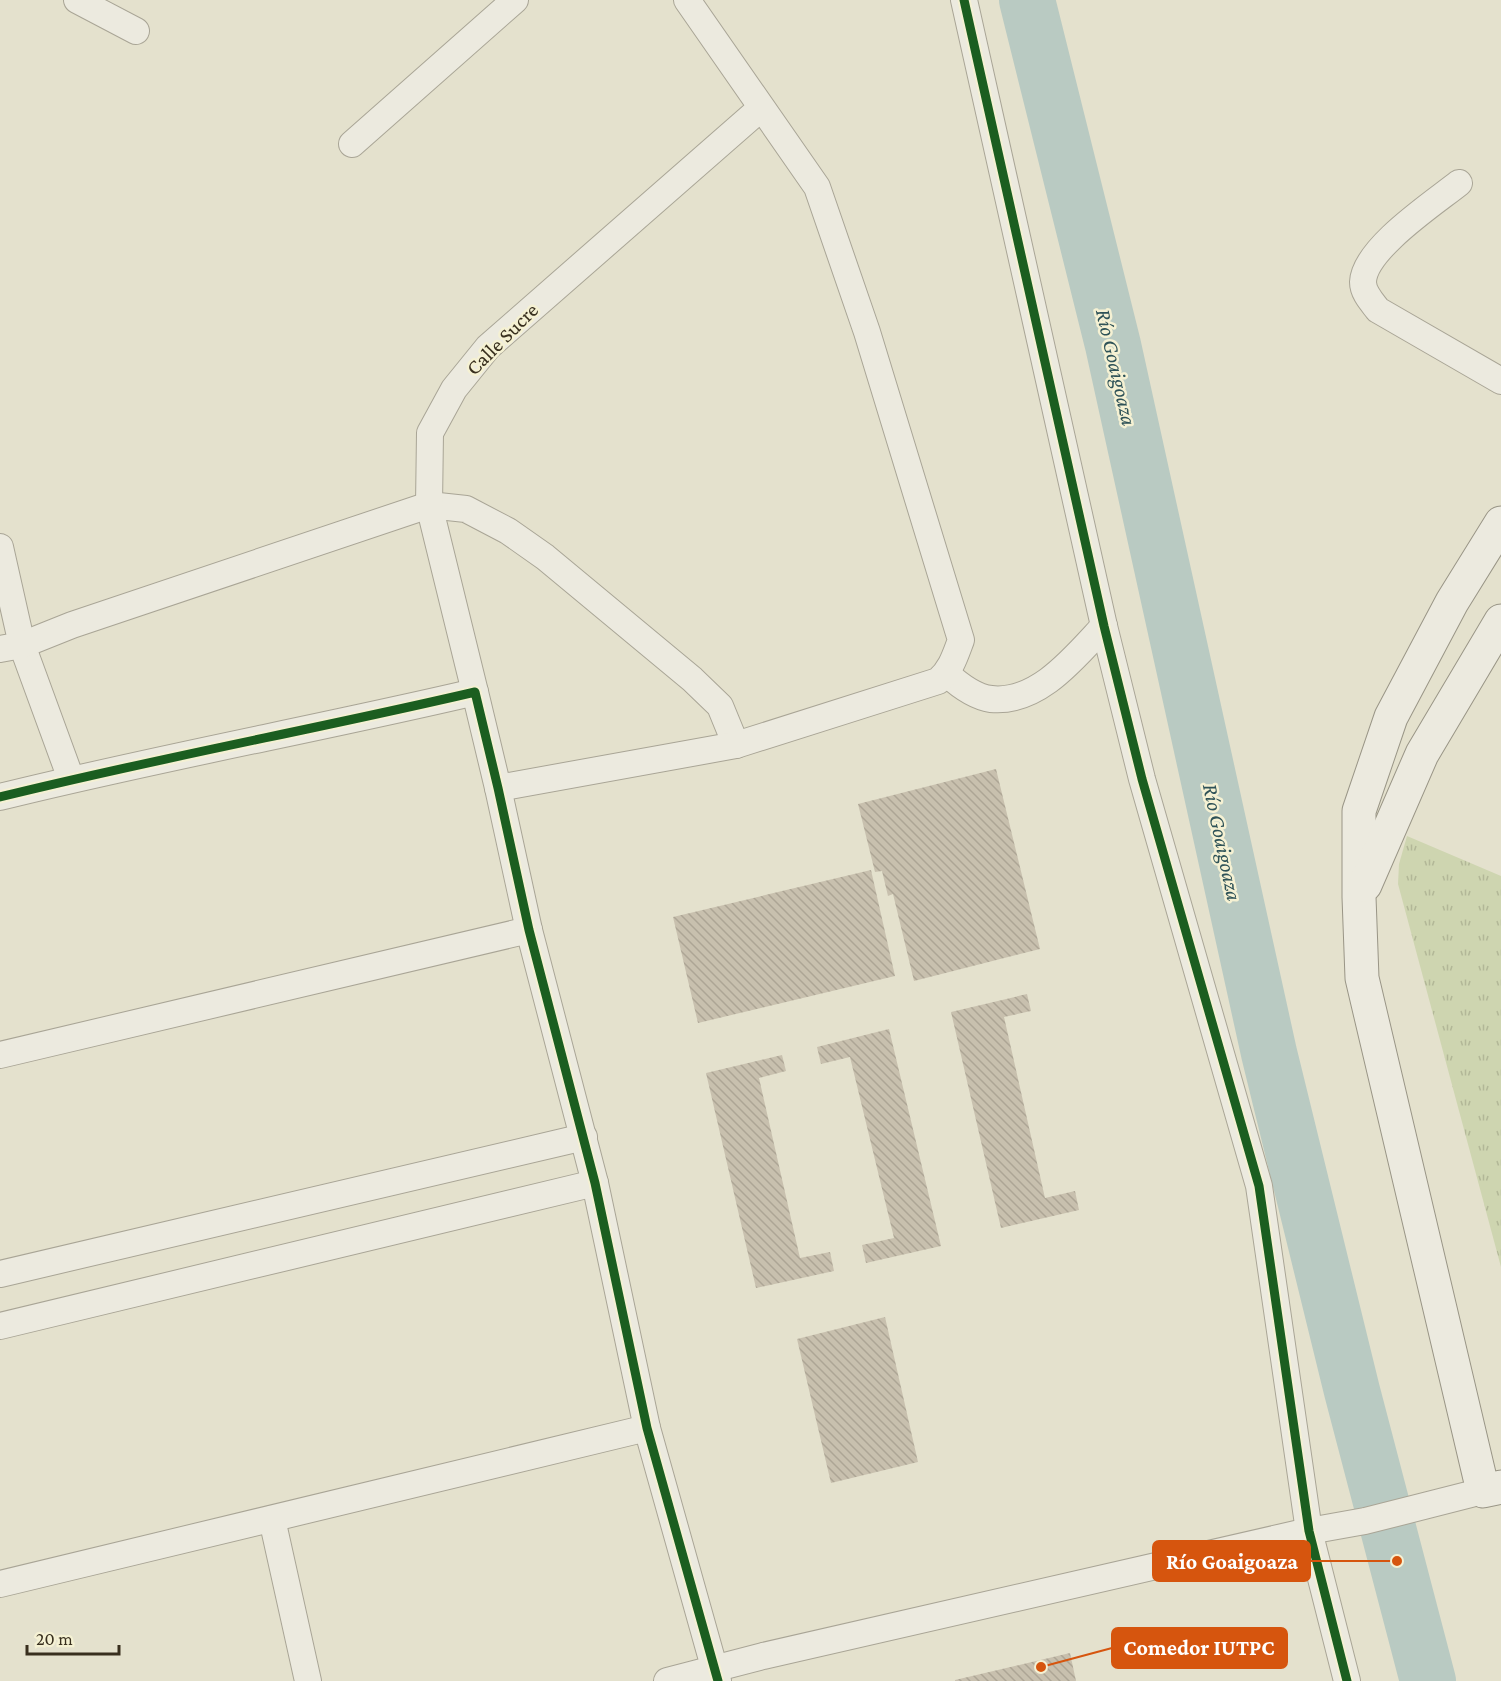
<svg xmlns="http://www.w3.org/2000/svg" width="1501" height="1681" viewBox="0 0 1501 1681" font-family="'Crimson Pro',serif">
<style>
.grass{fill:url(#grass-tufts)}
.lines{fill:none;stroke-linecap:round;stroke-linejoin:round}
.river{stroke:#b9cac2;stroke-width:56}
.building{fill:url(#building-back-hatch)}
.street-casing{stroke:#a9a596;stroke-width:28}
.secondary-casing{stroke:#999586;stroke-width:35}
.street{stroke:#eceadf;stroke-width:26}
.secondary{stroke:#eceadf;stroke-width:33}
.cycleway-casing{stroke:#f5f1d3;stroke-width:13}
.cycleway{stroke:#1b5e20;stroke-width:9}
.labels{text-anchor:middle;stroke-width:5;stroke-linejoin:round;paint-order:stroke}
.street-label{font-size:21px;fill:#382f1e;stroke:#f5f1d3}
.water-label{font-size:22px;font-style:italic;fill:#2e5257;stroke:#f5f1d3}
.leader{fill:none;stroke:#d6550e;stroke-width:2}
.callout-dot{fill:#d6550e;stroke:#f5f1d3;stroke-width:2}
.callout{fill:#d6550e;stroke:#d6550e;stroke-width:2}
.callout-label{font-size:22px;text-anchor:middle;font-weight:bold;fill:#fff}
</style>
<defs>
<pattern id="grass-tufts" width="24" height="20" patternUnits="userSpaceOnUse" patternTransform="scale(1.5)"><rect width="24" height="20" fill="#ced5b0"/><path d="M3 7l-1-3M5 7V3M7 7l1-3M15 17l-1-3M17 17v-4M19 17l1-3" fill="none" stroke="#b2b797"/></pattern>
<pattern id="building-back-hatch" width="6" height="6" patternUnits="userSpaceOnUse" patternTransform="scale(1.5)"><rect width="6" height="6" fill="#c8c0ae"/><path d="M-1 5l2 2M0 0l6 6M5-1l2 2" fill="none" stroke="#ada595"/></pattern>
</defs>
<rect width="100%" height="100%" fill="#e4e1cd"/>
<path class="grass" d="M1407 836 1501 876V1267L1398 884 1399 864Z"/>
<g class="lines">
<path class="river" d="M1027 0 1113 345 1269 1053 1352 1391 1428 1681"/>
</g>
<g class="building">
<path d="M996 769 1040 949 914 981 893 894 888 896 882 871 875 872 858 804Z"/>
<path d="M871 870 895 976 698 1023 673 917Z"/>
<path d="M1027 994 1031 1011 1004 1017 1045 1198 1075 1191 1079 1210 1001 1228 951 1012Z"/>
<path d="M889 1029 941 1246 866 1263 862 1245 894 1238 850 1057 821 1064 817 1047Z"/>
<path d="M782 1055 786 1071 759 1078 800 1258 830 1252 834 1271 756 1288 706 1073Z"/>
<path d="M885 1317 918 1462 831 1483 797 1339Z"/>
<path d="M1070 1653 1076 1681H955V1680Z"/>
</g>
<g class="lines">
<g class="street-casing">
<g id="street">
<path d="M77 0 136 31"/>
<path d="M964 0 1104 626 1142 779 1259 1186 1309 1531 1347 1681"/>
<path d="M352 144 515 0"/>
<path d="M1459 183C1434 203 1364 249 1363 282 1363 293 1372 302 1378 310L1501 381"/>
<path d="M0 547 22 645 71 779"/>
<path d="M0 649 22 645 72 625 429 505 466 509 508 531 545 557 692 679 720 706 736 745"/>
<path d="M947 674C958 684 975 697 991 699 1038 704 1075 657 1104 626"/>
<path d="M475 692 429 505 430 433 454 389 488 347 761 108"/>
<path d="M498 788 736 745 938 681C951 670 955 656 961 640L867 332 817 187 687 0"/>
<path d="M0 797C157 758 317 729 475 692L498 788 529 930 595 1183 647 1428 718 1681"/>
<path d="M0 1055 529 930"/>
<path d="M0 1274 584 1137"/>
<path d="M0 1326 595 1183"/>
<path d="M272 1519 308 1681"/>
<path d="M0 1584 647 1428"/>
<path d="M667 1681 763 1656 1309 1531 1365 1521 1483 1491"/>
</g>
</g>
<g class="secondary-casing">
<g id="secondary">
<path d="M1501 523 1452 602 1391 717 1359 811V897L1362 978 1483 1491 1501 1487"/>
<path d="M1365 885 1422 754 1501 621"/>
</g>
</g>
<use href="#street" class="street"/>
<use href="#secondary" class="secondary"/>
<g class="cycleway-casing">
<g id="cycleway">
<path d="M964 0 1104 626 1142 779 1259 1186 1309 1531 1347 1681"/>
<path d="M0 797C157 758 317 729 475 692L498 788 529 930 595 1183 647 1428 718 1681"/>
</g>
</g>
<use href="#cycleway" class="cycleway"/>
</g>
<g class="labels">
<g class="street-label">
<text transform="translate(502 339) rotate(-45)" y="7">Calle Sucre</text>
</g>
<g class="water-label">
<text transform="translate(1117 367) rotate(77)" y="8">Río Goaigoaza</text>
<text transform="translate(1223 842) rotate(78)" y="8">Río Goaigoaza</text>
</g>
</g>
<path class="leader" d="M1397 1561L1310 1561M1041 1667L1112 1648"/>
<g class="callout-dot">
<circle cx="1397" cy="1561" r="6"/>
<circle cx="1041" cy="1667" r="6"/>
</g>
<g class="callout">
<rect x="1153" y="1541" width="157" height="40" rx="6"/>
<rect x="1112" y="1628" width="175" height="40" rx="6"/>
</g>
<g class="callout-label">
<text x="1232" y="1569">Río Goaigoaza</text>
<text x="1199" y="1655">Comedor IUTPC</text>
</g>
<path d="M27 1645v9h92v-9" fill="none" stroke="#382f1e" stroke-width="3"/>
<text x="36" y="1645" font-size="18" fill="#382f1e" stroke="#f5f1d3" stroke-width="4.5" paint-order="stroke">20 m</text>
</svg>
